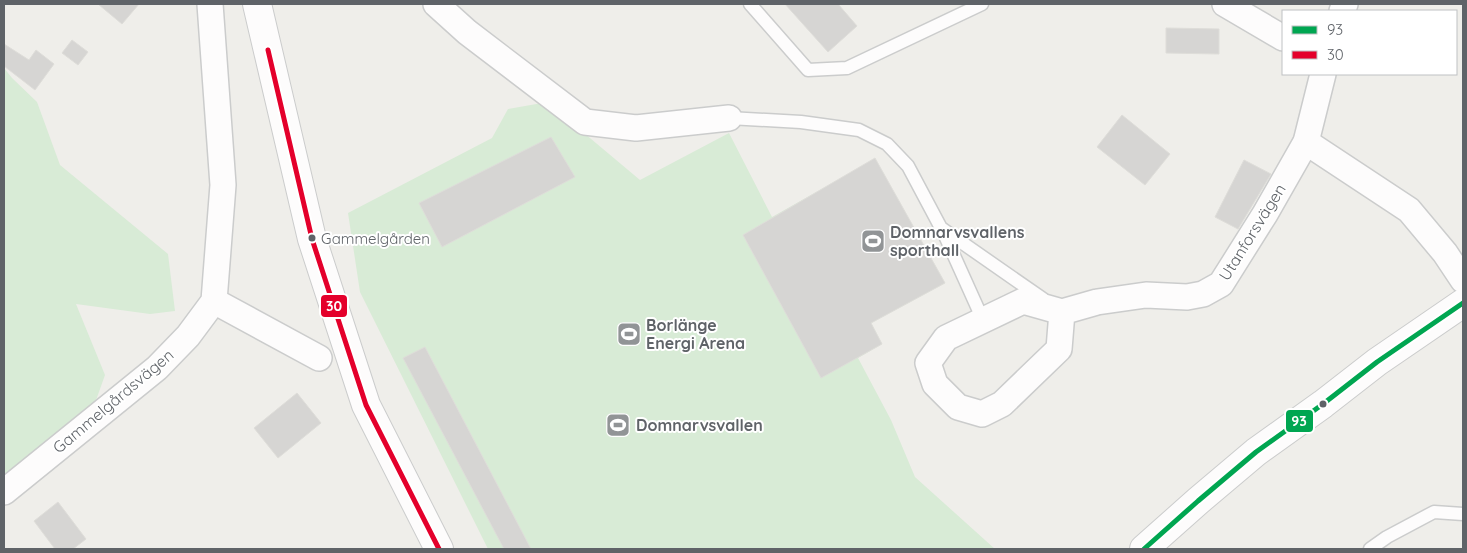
<svg xmlns="http://www.w3.org/2000/svg" width="1467" height="553" viewBox="0 0 1467 553" font-family="Quicksand,sans-serif">
<style>
.green{fill:#d8ebd6}
.building{fill:#d6d5d3;stroke:#deddd9}
.lines{fill:none;stroke-linecap:round;stroke-linejoin:round}
.service-casing{stroke:#cbcccc;stroke-width:15}
.minor-casing{stroke:#cbcccc;stroke-width:28}
.tertiary-casing{stroke:#cbcccc;stroke-width:30}
.service{stroke:#fdfcfc;stroke-width:12}
.minor{stroke:#fdfcfc;stroke-width:25}
.tertiary{stroke:#fdfcfc;stroke-width:28}
.bus-1-casing{stroke:#fff;stroke-width:9}
.bus-2-casing{stroke:#fff;stroke-width:9}
.bus-1{stroke:#00a651;stroke-width:5}
.bus-2{stroke:#e4002b;stroke-width:5}
.bus-dot{fill:#5f6368;stroke:#fff;stroke-width:2}
.labels{text-anchor:middle;stroke-width:4;stroke-linejoin:round;paint-order:stroke}
.bus-label{font-size:15px;fill:#5f6368;stroke:#fff;text-anchor:start}
.poi-label{font-size:16px;font-weight:bold;fill:#5f6368;stroke:#fff;text-anchor:start}
.street-label{font-size:16px;fill:#5f6368;stroke:#fff}
.line-badge{stroke:#fff;stroke-width:2}
.badge-label{font-size:14px;text-anchor:middle;font-weight:bold;fill:#fff}
</style>
<rect width="100%" height="100%" fill="#efeeea"/>
<g class="green">
<path d="M4 68 12 78 37 102 60 165 168 254 175 311 150 314 76 304 105 375 90 417 4 483Z"/>
<path d="M542 103 553 107 640 180 729 133 772 217 875 159 945 283 871 323 882 344 858 358 891 420 915 477 995 549H488L360 292 348 213 492 138 508 109Z"/>
</g>
<g class="building">
<path d="M98 4H139L122 24Z"/>
<path d="M785 4H838L857 26 828 52Z"/>
<path d="M1166 28 1219 29V54L1166 53Z"/>
<path d="M72 40 88 52 78 65 62 53Z"/>
<path d="M4 44 29 60 36 50 54 64 35 90 4 66Z"/>
<path d="M1122 115 1170 154 1145 185 1097 147Z"/>
<path d="M551 137 575 177 442 247 419 203Z"/>
<path d="M875 158 945 283 871 323 882 344 821 378 743 235Z"/>
<path d="M1244 160 1271 174 1238 229 1215 217Z"/>
<path d="M425 347 531 549H504L403 358Z"/>
<path d="M297 393 321 423 278 458 254 428Z"/>
<path d="M58 502 86 539 73 549H55L34 521Z"/>
</g>
<g class="lines">
<g class="service-casing">
<g id="service">
<path d="M750 4 808 70 847 68 982 4"/>
<path d="M729 118 801 122 859 130 887 144 908 166 941 228 1043 299"/>
<path d="M942 229 983 320"/>
<path d="M1370 549 1387 537 1434 512 1463 514"/>
</g>
</g>
<g class="minor-casing">
<g id="minor">
<path d="M436 4 467 32 585 122 636 128 729 118"/>
<path d="M1225 4 1283 38"/>
<path d="M1342 11 1345 4"/>
<path d="M1306 142 1409 210 1445 253 1463 280"/>
<path d="M214 301 319 358"/>
<path d="M1062 312 1059 349 1002 404 982 414 958 407 935 384 928 363 946 338 1023 301 1062 312 1097 302 1146 295 1187 297 1203 294 1221 284 1265 214 1306 142 1323 74"/>
<path d="M4 492 157 368 188 336 214 301 223 185 210 4"/>
</g>
</g>
<g class="tertiary-casing">
<g id="tertiary">
<path d="M257 4 312 239 366 405 439 549"/>
<path d="M1144 549 1198 501 1256 452 1323 404 1377 362 1463 303"/>
</g>
</g>
<use href="#service" class="service"/>
<use href="#minor" class="minor"/>
<use href="#tertiary" class="tertiary"/>
<g class="bus-1-casing">
<path id="bus-1" d="M1144 549 1198 501 1256 452 1323 404 1377 362 1463 303"/>
</g>
<g class="bus-2-casing">
<path id="bus-2" d="M268 50 312 239 366 405 439 549"/>
</g>
<use href="#bus-1" class="bus-1"/>
<use href="#bus-2" class="bus-2"/>
</g>
<defs>
<g id="stadium-square" transform="scale(1.25)"><rect x="-9" y="-9" width="18" height="18" rx="4" fill="#919496" stroke="#fff"/><path d="M0-5a6.5 5 0 1 0 0 10a6.5 5 0 1 0 0-10ZM-3.5-1.8h7v3.6h-7Z" fill="#fff"/></g>
</defs>
<g fill-rule="evenodd">
<use href="#stadium-square" x="873" y="241"/>
<use href="#stadium-square" x="629" y="334"/>
<use href="#stadium-square" x="618" y="425"/>
</g>
<g class="bus-dot">
<circle cx="312" cy="238" r="4.5"/>
<circle cx="1323" cy="404" r="4.5"/>
</g>
<g class="labels">
<g class="bus-label">
<text x="321" y="244">Gammelgården</text>
</g>
<g class="poi-label">
<text x="890" y="238">Domnarvsvallens<tspan x="890" dy="18">sporthall</tspan></text>
<text x="646" y="331">Borlänge<tspan x="646" dy="18">Energi Arena</tspan></text>
<text x="636" y="431">Domnarvsvallen</text>
</g>
<g class="street-label">
<text transform="translate(1252 232) rotate(-58)" y="6">Utanforsvägen</text>
<text transform="translate(113 401) rotate(-40)" y="6">Gammelgårdsvägen</text>
</g>
</g>
<g class="line-badge">
<rect x="320" y="294" width="28" height="24" rx="5" fill="#e4002b"/>
<rect x="1285" y="409" width="29" height="24" rx="5" fill="#00a651"/>
</g>
<g class="badge-label">
<text x="334" y="311">30</text>
<text x="1299" y="426">93</text>
</g>
<rect width="1467" height="553" fill="none" stroke="#5f6368" stroke-width="10"/>
<rect x="1282" y="10" width="175" height="65" fill="#ffffff" stroke="#bfc1c3"/>
<rect x="1292" y="26" width="25" height="8" fill="#00a651" stroke="#bfc1c3"/>
<text x="1327" y="35" font-size="15" fill="#5f6368">93</text>
<rect x="1292" y="51" width="25" height="8" fill="#e4002b" stroke="#bfc1c3"/>
<text x="1327" y="60" font-size="15" fill="#5f6368">30</text>
</svg>
